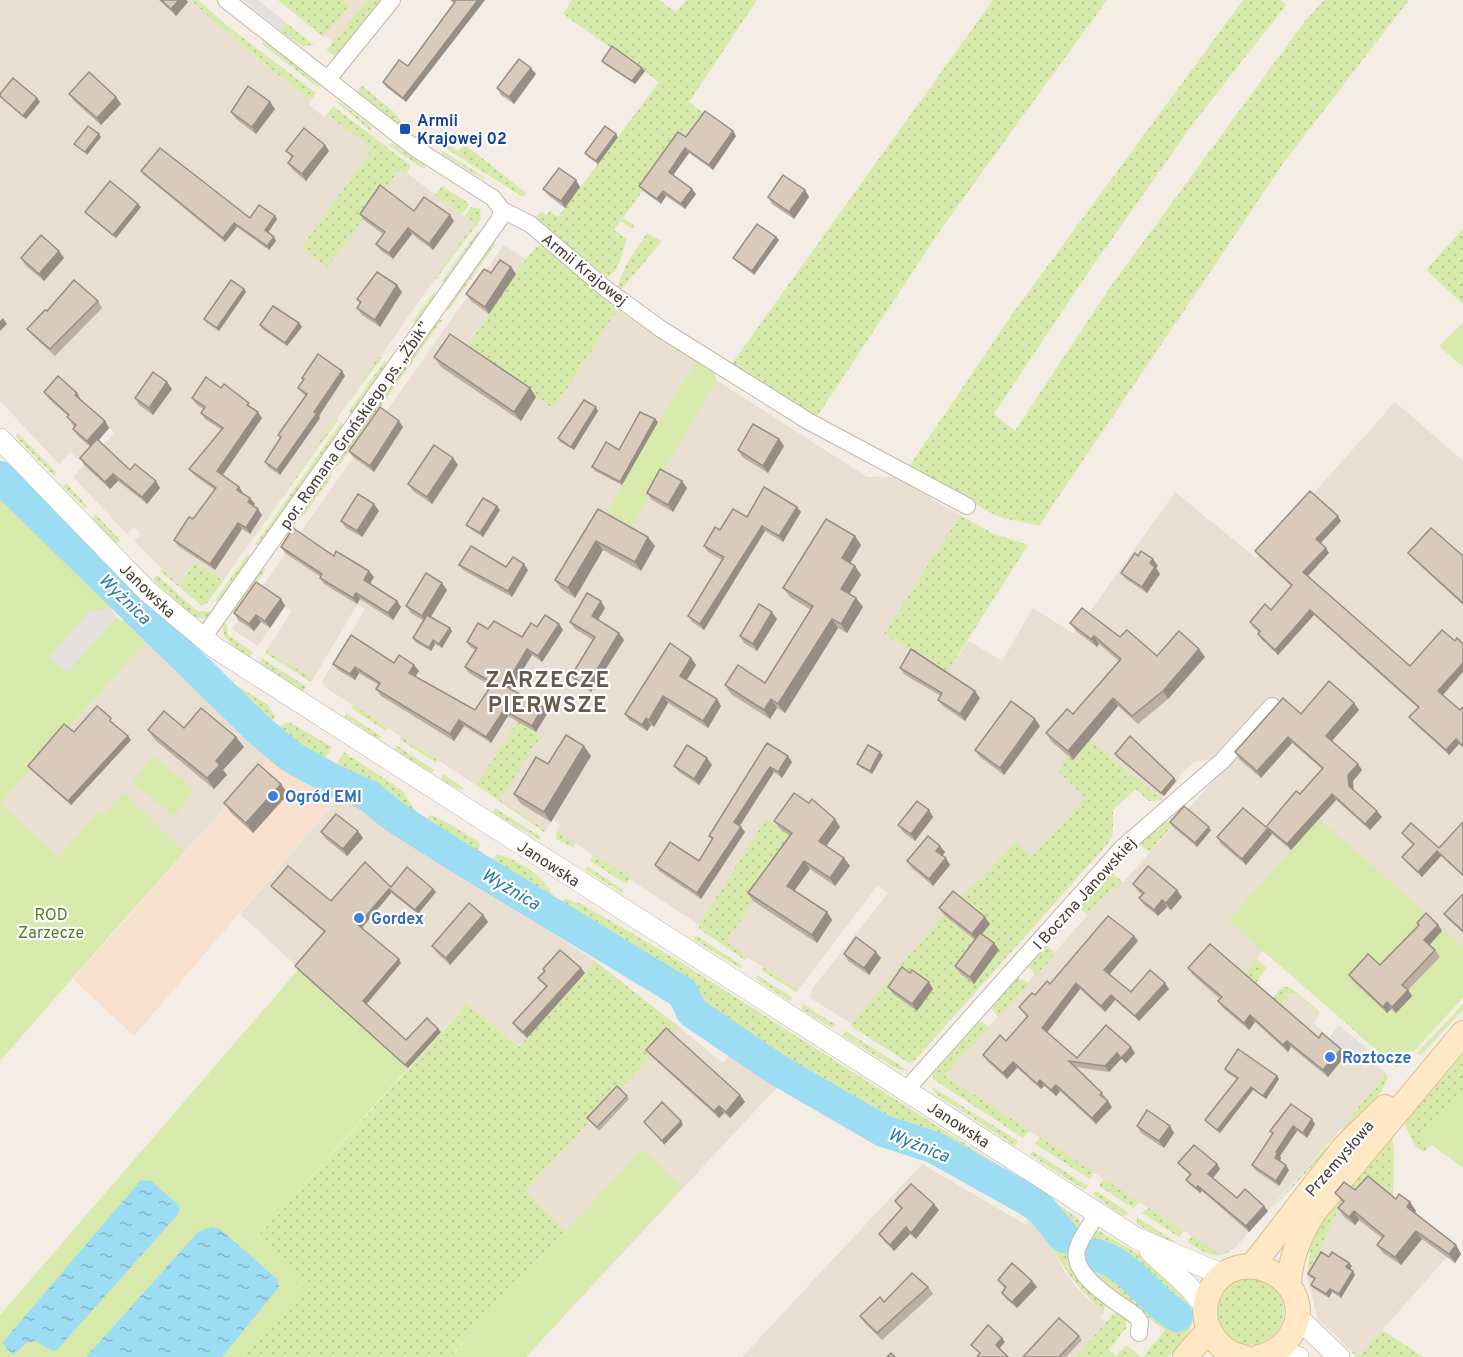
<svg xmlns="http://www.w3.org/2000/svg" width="1463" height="1357" viewBox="0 0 1463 1357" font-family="Overpass,sans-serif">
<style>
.residential{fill:#e8ded2}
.commercial{fill:#f7e0ce}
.education{fill:#ede0ce}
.grass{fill:url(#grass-dots)}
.garden{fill:#d7eaab}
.parking{fill:#e4e0dd}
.water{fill:url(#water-ripples)}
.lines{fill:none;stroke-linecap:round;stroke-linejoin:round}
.river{stroke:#9dddf4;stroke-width:32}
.minor-casing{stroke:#c2b6aa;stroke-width:18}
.tertiary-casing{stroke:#c2b6aa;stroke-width:22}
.secondary-casing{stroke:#dabd94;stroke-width:26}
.minor{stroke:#fff;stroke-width:16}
.tertiary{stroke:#fff;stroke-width:21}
.secondary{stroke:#ffe8c3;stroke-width:24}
.wall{fill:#bbaea2}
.shaded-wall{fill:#988d84}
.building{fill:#d9cabc;stroke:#988d84;stroke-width:1.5}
.transit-dot{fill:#1a4fb4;stroke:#fff;stroke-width:2}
.shop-dot{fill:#3f7fe0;stroke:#fff;stroke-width:2}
.labels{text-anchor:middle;stroke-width:4.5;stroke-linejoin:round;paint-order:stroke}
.transit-label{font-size:16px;font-weight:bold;fill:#164399;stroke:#fff;text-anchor:start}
.street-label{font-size:16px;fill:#463c34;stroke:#fff}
.shop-label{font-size:16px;font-weight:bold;fill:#366cbe;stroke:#fff;text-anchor:start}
.park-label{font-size:16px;fill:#517b24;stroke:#fff}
.water-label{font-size:18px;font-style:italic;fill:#247c9f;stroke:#fff}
.district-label{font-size:22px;font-weight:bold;letter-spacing:1.5px;fill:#6a594b;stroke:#fff}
</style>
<defs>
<pattern id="grass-dots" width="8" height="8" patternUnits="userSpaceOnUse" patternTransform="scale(1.5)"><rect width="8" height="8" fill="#d7eaab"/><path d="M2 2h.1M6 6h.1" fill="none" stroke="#baca94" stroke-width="1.8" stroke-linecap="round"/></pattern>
<pattern id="water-ripples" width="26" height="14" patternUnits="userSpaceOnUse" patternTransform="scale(1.5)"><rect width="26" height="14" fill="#9dddf4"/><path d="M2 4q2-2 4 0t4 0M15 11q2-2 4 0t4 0" fill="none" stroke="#82b4c6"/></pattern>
</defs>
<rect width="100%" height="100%" fill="#f3ede5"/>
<g class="residential">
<path d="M0 0H191L255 57 311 100 308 104 324 117 327 114 474 223 223 581 195 562 180 586 134 541 141 534 134 527 127 534 73 477 114 433 110 428 80 461 70 452 59 464 0 401Z"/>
<path d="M504 245 526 259 465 350 554 409 618 310 671 346 698 359 658 422 629 532 716 380 867 477H907L933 500 960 515 884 634 945 674 969 641 1002 661 1033 608 1074 634 1175 492 1256 558 1395 402 1463 461V994L1396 1065 1263 951 1243 976 1279 1007 1293 992 1317 1012 1318 1017 1313 1023 1322 1031 1320 1034 1356 1064 1364 1055 1386 1073 1333 1138 1234 1249 1219 1254 945 1076 1109 891 1119 887 1236 755 1240 758 1287 704 1280 700 1267 698 1214 759 1194 762 1180 775 1178 781 1162 800 1149 801 1136 789 1113 810V834L1110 841 913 1062 810 998 812 989 888 893 878 885 798 990 725 943 797 841 766 818 699 925 557 831 560 825 553 820 546 830 326 688 322 682 365 609 357 605 313 679 267 650 292 610 285 607 258 646 232 629Z"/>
<path d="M146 642 193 686 274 752 124 920 1 803Z"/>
<path d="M344 792 413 841 595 961 519 1047 467 1004 408 1068 240 914Z"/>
<path d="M679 1027 723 1063 735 1050 781 1083 526 1357H458L524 1192Z"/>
<path d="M922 1164 1026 1225 1034 1215 1066 1274 1084 1296 1104 1312 1100 1318 1106 1322 1076 1357H742Z"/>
<path d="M1336 1197 1413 1215 1455 1248 1359 1356 1318 1320 1307 1277 1341 1202Z"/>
</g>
<path class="commercial" d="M274 752 342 794 134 1036 73 979Z"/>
<path class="education" d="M288 0H375L338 47Z"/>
<g class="grass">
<path d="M191 0H198L230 28 316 93 311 100C269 68 229 36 191 0Z"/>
<path d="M278 0H343L350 6 323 37Z"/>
<path d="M367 0H384L338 59 327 50Z"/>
<path d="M572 0H659L676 12 686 0H757L689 102 708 116 690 142 681 137 623 218 635 226 633 229 620 221 614 230 627 239C622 253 619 276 602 279L534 218 542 212 546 215 550 211 558 217 659 82 563 14Z"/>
<path d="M993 0H1107L944 225 816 418 730 366Z"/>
<path d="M1243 0H1281L1286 5 1192 125 1090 270 994 414 1015 431 1111 286 1305 21 1324 0H1409L1284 162 1039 526 999 517 908 468 1013 313Z"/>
<path d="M285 22 314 45 302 46 281 31Z"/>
<path d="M266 41 321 84 319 88 261 43Z"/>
<path d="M361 85 394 112 405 126 403 128 358 93Z"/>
<path d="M336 102H340L371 127V131Z"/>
<path d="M333 106 410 165V168L406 174 400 169 328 267 301 248 372 149 327 114Z"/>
<path d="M392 143 425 165 424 169 388 145Z"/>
<path d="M446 143 459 151 464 144 526 193 523 197 444 147Z"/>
<path d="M442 151 484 177 485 180 442 155Z"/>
<path d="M442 186 467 202 469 205 462 214 435 195Z"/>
<path d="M471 207 480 209 481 219 436 279 434 278 474 223 465 216Z"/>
<path d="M1463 228V304L1426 270Z"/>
<path d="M477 232H480L446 282H441Z"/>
<path d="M647 233 662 241 619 292 617 287 627 263Z"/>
<path d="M493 241 495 245 449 310 447 309 446 306Z"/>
<path d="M544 246 618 310 554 409 465 350 526 259 536 247Z"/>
<path d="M434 292 436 296 417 323 412 322Z"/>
<path d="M437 319 442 320 338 467 336 463Z"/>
<path d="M379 356 382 358 343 409Z"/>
<path d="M385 360 387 364 353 413H348Z"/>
<path d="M336 418 338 420 251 542Z"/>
<path d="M342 421 343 426 260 545H255Z"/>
<path d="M18 433 57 473 54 476 16 437Z"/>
<path d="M15 476 125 587 122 590 129 601 8 482Z"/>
<path d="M326 476H332L303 517 301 512Z"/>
<path d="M66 483 87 506 85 508 63 487Z"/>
<path d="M6 485 126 604 121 609 0 492Z"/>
<path d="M95 514 121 541 115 543 93 519Z"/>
<path d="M960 515 992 533 1028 545 946 674 884 634Z"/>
<path d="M248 554 250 559 218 604 216 599Z"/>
<path d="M195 562 223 581 207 603 202 606 160 571 162 569 180 586Z"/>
<path d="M261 568 266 569 235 612H230Z"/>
<path d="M157 575 197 611 214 612 203 619 194 617 153 580Z"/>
<path d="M142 605 198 654 197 668 136 607Z"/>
<path d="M133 611 261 735 258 739 122 622Z"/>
<path d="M224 622 227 625 228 635 253 652 250 657C237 648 218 640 224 622Z"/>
<path d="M267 650 313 679 311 682 265 653Z"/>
<path d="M262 658 307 687V688L302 691 260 663Z"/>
<path d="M206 667 267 704 275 717 264 732 203 672Z"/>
<path d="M353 705 388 728 386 731 351 708Z"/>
<path d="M346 713 382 737 378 739 345 717Z"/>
<path d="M518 721 542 735 500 800 546 830 544 832 476 785Z"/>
<path d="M289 722 332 747 319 769 271 738 279 726Z"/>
<path d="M401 737 438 760 436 763 399 739Z"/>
<path d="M1090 740 1162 800 1149 801 1136 789 1113 810V834L1110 841 913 1062 909 1063 852 1027 851 1024 958 898 986 874 1016 841 1031 856 1086 798 1059 772 1067 755 1073 759Z"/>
<path d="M268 741 316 773 314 776 266 745Z"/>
<path d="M396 745 434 770 431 773 394 749Z"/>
<path d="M344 752 403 791 417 814 411 824 365 789 330 775Z"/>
<path d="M443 774 464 788 462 791 441 780Z"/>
<path d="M328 779 365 796 407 827 402 833 345 792 342 794 324 783Z"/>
<path d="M495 808 541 837 540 840 493 813Z"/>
<path d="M430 815 439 818 478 841 480 845 471 862 420 830Z"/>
<path d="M766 818 797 841 726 942 748 957 745 960 699 929V925Z"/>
<path d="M1164 821 1174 824 1149 852 1138 843Z"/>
<path d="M557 831 576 843 573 847 556 839Z"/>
<path d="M417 834 468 868 462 874 413 841Z"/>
<path d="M497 854C519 860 547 877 554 899L548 909 484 870Z"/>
<path d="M594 854 630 878 626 884 590 861Z"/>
<path d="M587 866 624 890 622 893 585 870Z"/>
<path d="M1111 872 1123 882 1119 887 1109 891 1088 915 1079 908Z"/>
<path d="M566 899 582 904 679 961 1036 1189V1195L1031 1200 933 1146 884 1129 777 1067 694 1012 684 991 555 912 562 901Z"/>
<path d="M696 935 742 966 740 968 694 940Z"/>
<path d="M1046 946 1056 953 1036 976 1028 966Z"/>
<path d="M1263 950 1396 1065 1402 1058 1404 1061 1397 1068Z"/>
<path d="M1256 958 1266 968 1254 986 1243 976Z"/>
<path d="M595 961 679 1027 525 1191 565 1231 453 1353 458 1357H243L306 1283 258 1236 467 1004 519 1047Z"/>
<path d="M763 967 798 990 796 992 761 970Z"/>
<path d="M757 975 793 998 789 1001 756 979Z"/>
<path d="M1018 977 1029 984 998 1017 991 1008Z"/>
<path d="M1283 986 1291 988 1319 1011 1318 1017 1317 1012 1293 992 1279 1007 1271 1000Z"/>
<path d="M1463 994V998L1413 1052 1409 1050Z"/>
<path d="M803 1004 836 1025 832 1028 801 1009Z"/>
<path d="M1463 1004V1010L1422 1054H1416Z"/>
<path d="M981 1021 989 1028 945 1076 1030 1130 1023 1138 933 1079V1074L977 1022Z"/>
<path d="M845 1031H846L909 1071 897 1069 843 1036Z"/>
<path d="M1463 1054V1088L1420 1136 1432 1145 1423 1152 1416 1147 1404 1123Z"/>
<path d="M1386 1073 1388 1078 1381 1092 1344 1131 1341 1129Z"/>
<path d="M932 1087 1018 1141 1015 1146 937 1095Z"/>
<path d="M1392 1134 1394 1149 1393 1199H1361L1345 1186Z"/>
<path d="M1040 1137 1094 1172 1090 1179 1035 1144Z"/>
<path d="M1326 1147 1328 1149 1259 1223Z"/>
<path d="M1033 1151 1088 1186 1085 1190 1030 1155Z"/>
<path d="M1104 1179 1139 1202 1133 1208 1099 1186Z"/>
<path d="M1096 1191 1129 1213H1130L1123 1216 1093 1195Z"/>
<path d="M1046 1197 1079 1219 1081 1227 1074 1243 1105 1304 1104 1312C1071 1285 1054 1252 1034 1215L1025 1224Z"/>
<path d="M1336 1197 1342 1202 1307 1277 1310 1251 1304 1246Z"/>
<path d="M1149 1208 1182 1230 1184 1231 1179 1237 1142 1213Z"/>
<path d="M1137 1217 1176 1242 1171 1244 1137 1224Z"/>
<path d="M1097 1230 1144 1257 1143 1260C1173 1281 1206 1304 1185 1343L1182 1342 1168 1357H1143L1165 1330 1094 1277 1082 1252Z"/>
<path d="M1192 1236 1219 1254 1234 1249C1217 1262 1203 1252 1187 1242Z"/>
<circle cx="1250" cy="1311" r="34"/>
<path d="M1121 1312 1126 1319V1328L1109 1350 1116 1356 1126 1345 1141 1357H1076L1113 1314Z"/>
<path d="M1382 1330 1423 1357H1357L1338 1338 1359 1356Z"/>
</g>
<g class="garden">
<path d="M1463 322V367L1439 346Z"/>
<path d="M698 359 714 369 716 381 629 532 604 518 658 422Z"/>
<path d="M0 492 117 605 111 609 90 611 67 672 116 617 146 642 1 803 59 858 98 811 104 815 123 793 184 851 0 1061Z"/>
<path d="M153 756 195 790 174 816 132 782Z"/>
<path d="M1319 819 1463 946V994L1396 1065 1228 921Z"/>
<path d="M298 970 408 1068 258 1236 307 1283 243 1357H0V1315Z"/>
<path d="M1463 1088V1168L1420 1136Z"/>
<path d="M642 1149 682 1187 526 1357H458L453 1354Z"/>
</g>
<g class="parking">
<path d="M243 0H258L285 22 281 31Z"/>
<path d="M111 609 116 617 67 673 49 657 90 611Z"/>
<path d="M1339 1025 1368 1050 1356 1064 1327 1040Z"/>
</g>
<g class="water">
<path d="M141 1180 151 1181 180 1206 178 1214 57 1350H51L35 1341 26 1343 13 1355 2 1343Z"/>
<path d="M211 1227 220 1229 277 1279 279 1287 222 1357H86L198 1232Z"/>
</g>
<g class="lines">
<g class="river">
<path d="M0 477 258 729 290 756 333 780 369 796 392 815 450 852 683 993 692 1012 776 1069 883 1131 933 1147 1030 1201 1041 1209 1064 1237"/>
<path d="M1095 1255C1128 1262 1149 1299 1177 1316"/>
</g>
<g class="minor-casing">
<g id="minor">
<path d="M226 0 415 148 493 198 502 210 530 224 606 289 661 329 808 421 967 506"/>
<path d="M328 79 392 0"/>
<path d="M203 638 499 220 502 210"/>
<path d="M906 1090 1122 848 1222 761 1272 706"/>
<path d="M1098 1213C1091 1225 1080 1237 1077 1250 1071 1276 1117 1302 1136 1316L1140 1322 1139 1333"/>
</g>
</g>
<g class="tertiary-casing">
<g id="tertiary">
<path d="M0 439 147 591 214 647 1136 1238 1223 1275"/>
<path d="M1150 1251 1188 1286 1205 1306"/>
<path d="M1297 1317 1339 1357"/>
<path d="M1273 1353 1298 1357"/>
</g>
</g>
<g class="secondary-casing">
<g id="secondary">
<path d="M1253 1265 1344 1147 1385 1107"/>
<path d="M1289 1285C1290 1257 1300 1235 1315 1211L1463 1033"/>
<path d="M1185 1357 1209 1330"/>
<path d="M1243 1357C1215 1351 1197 1321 1209 1293 1234 1237 1321 1279 1292 1333 1285 1346 1274 1354 1259 1357"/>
</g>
</g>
<use href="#minor" class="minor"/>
<use href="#tertiary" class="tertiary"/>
<use href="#secondary" class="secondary"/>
</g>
<g class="wall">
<path d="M159 0H186L188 2 176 16Z"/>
<path d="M450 0H485L406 102 386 87 383 82 408 66 454 3Z"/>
<path d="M602 61 645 71 635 84 604 64Z"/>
<path d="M536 74 514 104 501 95 497 88Z"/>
<path d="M69 94 116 97 121 104 101 125 74 101Z"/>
<path d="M0 97 37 98 40 102 26 119Z"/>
<path d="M270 102 275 109 256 134 236 119 231 112Z"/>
<path d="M736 136 713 170 689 153 673 175 696 194 685 209 666 196 661 204 643 191 639 186 686 137Z"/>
<path d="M618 137 598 164 588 157 585 153Z"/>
<path d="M325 145 329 151 306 181 293 170 288 163 292 158 286 151Z"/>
<path d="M141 171 250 218 275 216 277 219 268 233 276 241 269 250 237 227 225 242 143 174Z"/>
<path d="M576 180 580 187 565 208 548 195 543 189Z"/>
<path d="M805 190 809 197 794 219 772 204 768 197Z"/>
<path d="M141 207 116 238 87 215 85 212Z"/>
<path d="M414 211 454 221 433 250 412 234 393 259 380 250 376 244 383 234 364 220 360 214Z"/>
<path d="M776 237 779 240 754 275 736 261 733 258Z"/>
<path d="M21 258H64L44 281 25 265Z"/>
<path d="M511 267 516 274 489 314 471 301 466 294Z"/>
<path d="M244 289 246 292 219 331 207 323 204 319Z"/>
<path d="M402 292 380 327 362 315 357 308 360 304 357 299Z"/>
<path d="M98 301 102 308 55 356 32 335 27 329 47 311Z"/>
<path d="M299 323 302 327 287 346 262 329 260 325Z"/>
<path d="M434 357 530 388 536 397 521 421 441 367Z"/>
<path d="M342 371 345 376 319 416 320 418 280 475 268 467 265 462 281 438 278 435 306 396 302 393 298 388 304 380 302 378Z"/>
<path d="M172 389 153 415 139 405 135 398Z"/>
<path d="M44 392 81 400 105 421 109 428 98 441 130 470 160 488 147 504 118 481 110 489 84 465 80 458 90 447 78 436 73 429 75 427 72 424 68 416 49 399Z"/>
<path d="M192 398 254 409 262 418 223 475 239 487 243 493 255 504 253 506 262 515 250 534 242 529 215 570 178 546 174 540 193 519 215 490 194 475 189 469 222 430 205 419 201 413 203 409 196 404Z"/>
<path d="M596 407 598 411 574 450 560 442 558 438Z"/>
<path d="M658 422 622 485 595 471 592 467 619 450Z"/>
<path d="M403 427 374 472 353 457 349 451Z"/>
<path d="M779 439 784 446 768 473 742 457 738 450Z"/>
<path d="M458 465 432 504 413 491 408 484Z"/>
<path d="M687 488 673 512 652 500 647 493Z"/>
<path d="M797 507 801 512 783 542 765 531 704 630 692 622 688 616 722 560 708 552 704 546 720 530 747 517Z"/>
<path d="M598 509 655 546 641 571 603 550 575 598 561 589 555 580Z"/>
<path d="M500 510 483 537 469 528 466 525Z"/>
<path d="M379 511 362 537 346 528 341 521Z"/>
<path d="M1341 521 1320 543 1329 553 1307 576 1460 710 1463 707V748L1459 744 1449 755 1413 722 1409 717 1418 708 1314 615 1278 655 1261 639 1258 634 1259 632 1253 627 1250 622 1271 610 1291 586 1259 556 1255 551Z"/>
<path d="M855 536 861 545 850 563 861 575 849 594 856 598 863 607 847 633 838 628 785 713 777 708 770 719 731 694 725 685 765 683 811 610 790 597 783 588Z"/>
<path d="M281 547 334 556 374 577 370 584 401 607 393 620 360 599 357 604 324 584 320 578 321 577 285 553Z"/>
<path d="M1408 553 1463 556V605L1411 557Z"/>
<path d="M524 564 528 570 512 597 463 570 459 565 506 567Z"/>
<path d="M1158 566 1156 568 1160 574 1147 593 1126 579 1121 573Z"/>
<path d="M447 590 431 617 450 628 452 631 442 648 435 644 431 651 415 642 413 638 424 621 411 613 406 606Z"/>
<path d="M281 599 285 606 270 628 261 622 254 631 238 620 234 613Z"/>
<path d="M605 608 598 620 619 633 624 640 591 692 576 683 571 676 593 640 575 629 570 622Z"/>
<path d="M777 619 757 651 744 643 740 636Z"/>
<path d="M1070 623 1120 637 1157 656 1199 649 1205 657 1168 699 1138 724 1118 706 1073 760 1051 741 1046 733 1073 714 1119 661 1099 644 1097 647 1076 631Z"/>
<path d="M559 624 563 630 542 662 532 655 511 689 547 714 536 732 508 716 491 743 464 726 454 741 381 696 376 689 379 685 359 673 355 680 338 670 333 664 394 663 419 671 415 676 475 710 491 686 469 673 465 667 476 650 471 648 467 642 488 629 522 637 537 627Z"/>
<path d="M691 658 696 665 686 680 717 699 721 706 708 728 668 703 654 727 651 725 647 731 629 720 625 714Z"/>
<path d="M900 668 980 698 965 721 943 706 938 700 941 696 905 675Z"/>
<path d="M1354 703 1359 710 1332 741 1358 764 1362 770 1353 781V789L1382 817 1370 830 1336 800 1291 850 1272 834 1246 865 1221 844 1217 837 1266 827 1300 794 1322 769 1292 743 1261 778 1239 759 1235 752 1301 714Z"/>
<path d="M114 722 113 724 128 736 131 740 71 805 31 770 28 766 74 732Z"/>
<path d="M1040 726 1004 775 980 757 975 750Z"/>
<path d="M184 728 236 737 244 747 223 770 227 775 214 789 155 740 148 730Z"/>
<path d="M767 743 792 762 782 778 774 772 740 826 745 832 701 899 659 871 655 865 699 861 712 840 709 836Z"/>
<path d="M1115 754 1176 781 1164 796 1118 758Z"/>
<path d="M883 755 872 774 860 767 857 764Z"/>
<path d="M591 756 551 822 521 804 514 794 548 764Z"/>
<path d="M707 758 712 765 699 785 679 772 674 766Z"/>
<path d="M288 794 253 833 231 813 224 803Z"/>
<path d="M929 810 933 817 915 841 903 832 898 825Z"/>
<path d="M774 821 840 827 826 846 844 858 850 866 835 886 810 869 794 891 827 912 832 920 817 943 753 901 748 893 790 836 780 829Z"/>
<path d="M1170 822 1211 830 1197 847 1172 826Z"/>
<path d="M1463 822V876L1441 856 1422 877 1406 862 1402 857 1413 845 1406 838 1402 833 1439 848Z"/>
<path d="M321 832 363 838 347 856 326 839Z"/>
<path d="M940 846 945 852 942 856 950 865 933 886 912 868 907 861Z"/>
<path d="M1133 884 1182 897 1171 910 1167 907 1158 916 1144 905 1139 898 1142 895 1138 891Z"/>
<path d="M271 886 331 901 391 887 433 889 436 892 418 914 391 893 361 928 401 963 367 1004 406 1040 441 1032 408 1068 298 970 295 966 324 932 274 890Z"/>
<path d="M1463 894V933L1448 919 1444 914Z"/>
<path d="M939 908 990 924 982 934 994 943 999 950 974 984 960 973 955 966 975 940 944 915Z"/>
<path d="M483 915 488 922 450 965 437 953 432 946Z"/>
<path d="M1438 925 1442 931 1430 945 1435 950 1440 957 1408 990 1412 996 1396 1013 1391 1009 1387 1013 1353 981 1349 975 1380 965Z"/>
<path d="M1134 936 1138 941 1109 975 1131 992 1165 983 1169 989 1139 1021 1115 1000 1105 1012 1080 989 1047 1032 1077 1058 1135 1053 1126 1063 1121 1059 1109 1072 1076 1067 1102 1093 1106 1098 1105 1099 1112 1107 1096 1124 1060 1091 1056 1096 1044 1086 1041 1089 1017 1068 1007 1079 987 1061 983 1055 1006 1041 1027 1017 1019 1007 1050 984Z"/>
<path d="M844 954 881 958 869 975 848 961Z"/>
<path d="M1188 968 1319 1038 1346 1055 1328 1077 1291 1047 1288 1052 1255 1022 1249 1030 1223 1008 1218 1001 1220 999 1193 975Z"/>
<path d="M544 971 585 973 527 1038 517 1029 513 1023 546 987 538 978Z"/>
<path d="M910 973 929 982 933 989 917 1011 893 994 888 987Z"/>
<path d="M646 1050 740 1095 745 1102 730 1118 724 1113 719 1118 651 1056Z"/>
<path d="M1225 1069 1277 1076 1279 1079 1266 1099 1253 1090 1220 1133 1207 1123 1205 1120 1237 1079 1227 1073Z"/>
<path d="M627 1096 629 1099 599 1131 587 1118Z"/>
<path d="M1291 1104 1315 1124 1307 1138 1297 1131 1280 1156 1281 1158 1280 1161 1289 1170 1279 1186 1255 1170 1252 1165 1273 1134 1270 1131Z"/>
<path d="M1137 1126 1174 1133 1164 1148 1141 1133Z"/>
<path d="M1178 1163 1217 1164 1220 1169 1213 1178 1237 1198 1268 1211 1249 1232 1202 1191 1200 1193 1190 1185 1186 1180 1190 1175 1182 1168Z"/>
<path d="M1355 1190 1410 1202 1416 1211 1415 1213 1456 1245 1461 1254 1455 1263 1422 1239 1401 1265 1383 1253 1377 1245 1382 1238 1359 1220 1355 1225 1344 1217 1338 1208 1343 1203 1335 1193Z"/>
<path d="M895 1201 939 1210 916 1239 910 1234 894 1251 883 1240 879 1234 901 1209Z"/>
<path d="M1329 1257 1349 1263 1352 1266 1349 1269 1355 1275 1341 1298 1332 1292 1329 1298 1313 1288 1311 1285 1314 1279 1310 1277 1308 1274Z"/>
<path d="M998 1280 1037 1287 1017 1308 1007 1300 1002 1293 1005 1289Z"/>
<path d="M928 1287 933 1294 882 1340 865 1323 860 1316 884 1302Z"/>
<path d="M1079 1336 1082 1340 1066 1357H1023Z"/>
</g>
<g class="shaded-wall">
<path d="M179 0H186L188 2 176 16 171 9Z"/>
<path d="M478 0H485L406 102 403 98Z"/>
<path d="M531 68 536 74 514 104 509 97Z"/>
<path d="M642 68 645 71 635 84 632 81Z"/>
<path d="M116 97 121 104 101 125 97 118Z"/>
<path d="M37 98 40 102 26 119 23 116Z"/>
<path d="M270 102 275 109 256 134 252 127Z"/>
<path d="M733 131 736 136 713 170 709 165Z"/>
<path d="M99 134 101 137 87 155 85 152Z"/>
<path d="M616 134 618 137 598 164 596 161Z"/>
<path d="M325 145 329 151 306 181 302 174Z"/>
<path d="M685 148 689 153 672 177 669 172Z"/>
<path d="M576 180 580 187 565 208 561 201Z"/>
<path d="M692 189 696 194 685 209 681 204Z"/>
<path d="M805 190 809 197 794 219 789 212Z"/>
<path d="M663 191 666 196 661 204 657 199Z"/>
<path d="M138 204 141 207 116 238 113 235Z"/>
<path d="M450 215 454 221 433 250 429 244Z"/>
<path d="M275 216 277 219 267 234 265 230Z"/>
<path d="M234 223 237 227 225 242 223 238Z"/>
<path d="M408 228 412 234 393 259 389 253Z"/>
<path d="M274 237 276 241 269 250 267 246Z"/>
<path d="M776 237 779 240 754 275 752 271Z"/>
<path d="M59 251 64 258 44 281 39 274Z"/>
<path d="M511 267 516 274 489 314 485 307Z"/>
<path d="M397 285 402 292 380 327 375 320Z"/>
<path d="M244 289 246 292 219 331 217 328Z"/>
<path d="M3 318 7 324 0 331V321Z"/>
<path d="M299 323 302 327 287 346 285 343Z"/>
<path d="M342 371 345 376 319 416 320 418 280 475 277 470Z"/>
<path d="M167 382 172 389 153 415 149 408Z"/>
<path d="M530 388 536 397 521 421 514 412Z"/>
<path d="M77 393 81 400 79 402 75 395Z"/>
<path d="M596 407 598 411 574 450 571 447Z"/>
<path d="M258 412 262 418 221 477 217 471Z"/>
<path d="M655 419 658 422 622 485 620 482Z"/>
<path d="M105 421 109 428 92 448 87 441Z"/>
<path d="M399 421 403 427 374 472 370 466Z"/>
<path d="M779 439 784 446 768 473 763 466Z"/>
<path d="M453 458 458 465 432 504 427 497Z"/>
<path d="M113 474 118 481 110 489 105 482Z"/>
<path d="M156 481 160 488 147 504 142 497Z"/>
<path d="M682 481 687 488 673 512 668 505Z"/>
<path d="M239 487 243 493 241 496 237 490Z"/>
<path d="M250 498 255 504 252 508 248 502Z"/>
<path d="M374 504 379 511 362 537 357 531Z"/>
<path d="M497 506 500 510 483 537 480 533Z"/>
<path d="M797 507 801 512 783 542 779 536Z"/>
<path d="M258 509 262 515 250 534 246 528Z"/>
<path d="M1338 516 1341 521 1320 544 1316 539Z"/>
<path d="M238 523 242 529 215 570 210 564Z"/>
<path d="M762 526 765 531 704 630 700 624Z"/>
<path d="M855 536 861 545 848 567 842 558Z"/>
<path d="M648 537 655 546 641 571 635 562Z"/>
<path d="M596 541 603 550 575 598 568 588Z"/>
<path d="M1326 548 1329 553 1307 577 1303 572Z"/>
<path d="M1153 559 1158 566 1156 568 1160 574 1147 593 1142 587 1150 563Z"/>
<path d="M524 564 528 570 512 597 508 591Z"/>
<path d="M855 566 861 575 847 598 841 589Z"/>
<path d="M369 571 374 577 368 586 364 580Z"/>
<path d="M442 583 447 590 427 623 422 616Z"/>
<path d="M356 593 360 599 357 604 353 598Z"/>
<path d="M856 598 863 607 847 633 841 624Z"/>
<path d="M281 599 285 606 270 628 265 621Z"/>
<path d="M397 601 401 607 393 620 388 613Z"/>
<path d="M601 601 605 608 596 623 592 616Z"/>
<path d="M1310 610 1314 615 1278 655 1275 650Z"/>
<path d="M772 612 777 619 757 651 753 644Z"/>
<path d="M256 615 261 622 254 631 249 624Z"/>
<path d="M832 619 838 628 785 713 778 704Z"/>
<path d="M559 624 563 630 542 662 538 656Z"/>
<path d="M450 628 452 631 442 648 439 644Z"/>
<path d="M619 633 624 640 591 692 587 686Z"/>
<path d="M1094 636 1099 644 1097 647 1091 639Z"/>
<path d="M433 640 435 644 431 651 429 648Z"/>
<path d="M527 649 532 655 509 692 505 686Z"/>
<path d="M1199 649 1205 657 1168 699 1163 691Z"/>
<path d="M691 658 696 665 685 683 680 676Z"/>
<path d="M1463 663V672L1442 696 1438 691Z"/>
<path d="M414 665 419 671 414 679 409 673Z"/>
<path d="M355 667 359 673 355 680 350 674Z"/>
<path d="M975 691 980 698 965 721 960 714Z"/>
<path d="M663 696 668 703 654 727 649 720Z"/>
<path d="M1113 698 1118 706 1073 760 1068 751Z"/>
<path d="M717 699 721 706 708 728 703 721Z"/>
<path d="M771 699 777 708 770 719 764 710Z"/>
<path d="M1354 703 1359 710 1331 742 1326 736Z"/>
<path d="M543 707 547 714 536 732 532 726Z"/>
<path d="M504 710 508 716 491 743 486 737Z"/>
<path d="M646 718 651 725 647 731 642 725Z"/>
<path d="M1035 719 1040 726 1004 775 1000 768Z"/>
<path d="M459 720 464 726 454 741 450 734Z"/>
<path d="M128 736 131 740 71 805 68 801Z"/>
<path d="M236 737 244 747 223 770 227 775 214 789 207 778 216 761Z"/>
<path d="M1288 737 1292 743 1261 778 1257 771Z"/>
<path d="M1456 739 1459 744 1449 755 1446 750Z"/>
<path d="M584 746 591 756 551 822 544 812Z"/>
<path d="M880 752 883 755 872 774 870 771Z"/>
<path d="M788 756 792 762 782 778 778 772Z"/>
<path d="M707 758 712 765 699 785 694 779Z"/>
<path d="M1358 764 1362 770 1353 781 1354 792 1349 786 1348 775Z"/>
<path d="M770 767 774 772 738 828 734 822Z"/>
<path d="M1174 778 1176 781 1164 796 1161 793Z"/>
<path d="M281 784 288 794 253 833 246 823Z"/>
<path d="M1332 794 1336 800 1291 850 1287 844Z"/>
<path d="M929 810 933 817 915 841 911 834Z"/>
<path d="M1377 811 1382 817 1370 830 1365 824Z"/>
<path d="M835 819 840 827 824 849 819 841Z"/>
<path d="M741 827 745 832 701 899 697 893Z"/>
<path d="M1209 827 1211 830 1197 847 1195 843Z"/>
<path d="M1268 828 1272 834 1246 865 1242 859Z"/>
<path d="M358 831 363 838 347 856 343 849Z"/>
<path d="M940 846 945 852 941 857 936 851Z"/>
<path d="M1437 851 1441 856 1422 877 1418 872Z"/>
<path d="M844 858 850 866 835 886 830 878Z"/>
<path d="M946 858 950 865 933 886 929 879Z"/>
<path d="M804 861 810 869 792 894 787 886Z"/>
<path d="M389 889 391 893 361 929 358 925Z"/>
<path d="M433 889 436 892 418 914 415 910Z"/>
<path d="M1177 890 1182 897 1171 910 1166 903Z"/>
<path d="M1162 900 1167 907 1158 916 1154 910Z"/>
<path d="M827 912 832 920 817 943 812 935Z"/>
<path d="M483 915 488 922 450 965 446 958Z"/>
<path d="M985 917 990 924 976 941 972 934Z"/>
<path d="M1438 925 1442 931 1428 946 1424 940Z"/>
<path d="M1134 936 1138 941 1108 976 1104 970Z"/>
<path d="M994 943 999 950 974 984 970 977Z"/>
<path d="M876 952 881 958 869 975 864 968Z"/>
<path d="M399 959 401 963 366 1004 363 1001Z"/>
<path d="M581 968 585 973 527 1038 523 1032Z"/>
<path d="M929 982 933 989 917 1011 912 1004Z"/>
<path d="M1076 983 1080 989 1046 1034 1042 1028Z"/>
<path d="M1165 983 1169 989 1139 1021 1135 1016Z"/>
<path d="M1408 990 1412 996 1396 1013 1392 1007Z"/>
<path d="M1111 995 1115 1000 1105 1012 1101 1006Z"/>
<path d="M1387 1002 1391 1009 1387 1013 1383 1007Z"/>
<path d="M1250 1015 1255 1022 1249 1030 1244 1023Z"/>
<path d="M438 1029 441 1032 408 1068 405 1065Z"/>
<path d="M1287 1041 1291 1047 1288 1052 1283 1045Z"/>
<path d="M1131 1047 1135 1053 1126 1063 1121 1058Z"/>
<path d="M1341 1049 1346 1055 1328 1077 1323 1070Z"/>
<path d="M1117 1053 1121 1059 1109 1072 1105 1066Z"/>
<path d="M1013 1062 1017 1068 1007 1079 1003 1073Z"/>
<path d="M1277 1076 1279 1079 1266 1099 1263 1096Z"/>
<path d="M1040 1080 1044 1086 1041 1089 1037 1084Z"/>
<path d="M1056 1085 1060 1091 1056 1096 1051 1090Z"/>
<path d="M1251 1087 1253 1090 1220 1133 1217 1130Z"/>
<path d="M740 1095 745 1102 730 1118 726 1112Z"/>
<path d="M1108 1101 1112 1107 1096 1124 1092 1118Z"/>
<path d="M719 1106 724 1113 719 1118 714 1111Z"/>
<path d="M1312 1119 1315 1124 1307 1138 1303 1133Z"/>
<path d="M681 1121 683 1125 664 1145 662 1141Z"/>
<path d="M1170 1126 1174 1133 1164 1148 1159 1141Z"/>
<path d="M1293 1126 1297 1131 1280 1156 1281 1158 1279 1163 1275 1158 1276 1152Z"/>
<path d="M1217 1164 1220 1169 1212 1179 1208 1174Z"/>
<path d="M1286 1165 1289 1170 1279 1186 1276 1181Z"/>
<path d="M1198 1186 1202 1191 1200 1193 1196 1188Z"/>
<path d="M1410 1202 1416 1211 1413 1215 1407 1207Z"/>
<path d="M934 1204 939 1210 916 1239 911 1233Z"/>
<path d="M1264 1206 1268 1211 1249 1232 1246 1226Z"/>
<path d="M1354 1211 1359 1220 1355 1225 1349 1217Z"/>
<path d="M906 1227 910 1234 894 1251 890 1245Z"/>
<path d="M1416 1231 1422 1239 1401 1265 1395 1257Z"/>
<path d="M1456 1245 1461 1254 1455 1263 1449 1254Z"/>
<path d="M1349 1263 1352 1266 1349 1271 1346 1267Z"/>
<path d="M1353 1271 1355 1275 1341 1298 1339 1294Z"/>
<path d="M1032 1281 1037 1287 1017 1308 1012 1302Z"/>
<path d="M1330 1289 1332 1292 1329 1298 1326 1294Z"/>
<path d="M1002 1338 1005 1342 999 1349 996 1345Z"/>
</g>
<g class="building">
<path d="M161 0H179L171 9Z"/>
<path d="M452 0H478L403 98 383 82 399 60 408 66 455 2Z"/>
<path d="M612 46 642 68 632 81 602 61Z"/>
<path d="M519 59 531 68 509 97 497 88Z"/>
<path d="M89 72 116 97 97 118 69 94Z"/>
<path d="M13 78 37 98 23 116 0 96V94Z"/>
<path d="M248 86 270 102 252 127 231 112Z"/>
<path d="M705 111 733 131 709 165 685 148 669 172 692 189 681 204 663 191 657 199 639 186 678 132 686 137Z"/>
<path d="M88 126 99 134 85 152 74 144Z"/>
<path d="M605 126 616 134 596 161 585 153Z"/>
<path d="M304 128 325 145 302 174 288 163 293 156 286 151Z"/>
<path d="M160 148 250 218 259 205 275 216 265 230 274 237 267 246 234 223 223 238 141 171Z"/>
<path d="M559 168 576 180 561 201 543 189Z"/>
<path d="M783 175 805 190 789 212 768 197Z"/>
<path d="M110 181 138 204 113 235 85 212Z"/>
<path d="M380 185 414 211 424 197 450 215 429 244 408 228 389 253 376 244 385 232 360 214Z"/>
<path d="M757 224 776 237 752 271 733 258Z"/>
<path d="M41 235 59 251 39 274 21 258Z"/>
<path d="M500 260 511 267 485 307 466 294 484 269 491 273Z"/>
<path d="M377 272 397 285 375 320 357 308 361 302 357 299Z"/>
<path d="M74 280 98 301 50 349 27 329 45 310 47 311Z"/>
<path d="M231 280 244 289 217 328 204 319Z"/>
<path d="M273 306 299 323 285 343 260 325Z"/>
<path d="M450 334 530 388 514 412 434 357Z"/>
<path d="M318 354 342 371 314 412 317 413 277 470 265 462 281 437 278 435 307 394 298 388 304 379 302 378Z"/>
<path d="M153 372 167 382 149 408 135 398Z"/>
<path d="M58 376 77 393 75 395 105 421 87 441 73 429 76 425 67 417 69 415 44 392Z"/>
<path d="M206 377 221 388 224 384 249 403 247 405 258 412 217 471 239 487 237 490 250 498 248 502 258 509 246 528 238 523 210 564 174 540 189 517 193 519 216 488 189 469 223 428 201 413 205 407 192 398Z"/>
<path d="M584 400 596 407 571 447 558 438Z"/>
<path d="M380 407 399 421 370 466 349 451Z"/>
<path d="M640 412 655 419 620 482 592 467 606 442 619 450Z"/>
<path d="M753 424 779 439 763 466 738 450Z"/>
<path d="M97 439 130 470 135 464 156 481 142 497 113 474 105 482 80 458Z"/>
<path d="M434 445 453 458 427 497 408 484Z"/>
<path d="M660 469 682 481 668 505 647 493Z"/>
<path d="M764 487 797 507 779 536 762 526 700 624 688 616 724 557 704 546 715 527 720 530 733 509 747 517Z"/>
<path d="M1310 491 1338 516 1316 539 1326 548 1303 572 1410 666 1442 630 1455 641 1457 638 1463 644V663L1438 691 1460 710 1463 707V746L1456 739 1446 750 1409 717 1419 707 1310 610 1275 650 1258 634 1260 631 1250 622 1265 604 1271 610 1292 585 1255 551Z"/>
<path d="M358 494 374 504 357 531 341 521Z"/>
<path d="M483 498 497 506 480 533 466 525Z"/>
<path d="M598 509 648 537 635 562 596 541 568 588 555 580Z"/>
<path d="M826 519 855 536 842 558 855 566 841 589 856 598 841 624 832 619 778 704 771 699 764 710 725 685 738 665 765 683 813 606 783 588Z"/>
<path d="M293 528 334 556 336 551 369 571 364 580 397 601 388 613 356 593 353 598 320 578 322 574 281 547Z"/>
<path d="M1431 528 1463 556V603L1408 553Z"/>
<path d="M471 546 506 567 513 557 524 564 508 591 459 565Z"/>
<path d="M1141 551 1153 559 1150 563 1155 567 1142 587 1121 573 1135 553 1138 556Z"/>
<path d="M426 573 442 583 422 616 406 606Z"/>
<path d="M256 582 281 599 265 621 256 615 249 624 234 613Z"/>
<path d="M587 593 601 601 592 616 619 633 587 686 571 676 595 637 570 622Z"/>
<path d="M759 604 772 612 753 644 740 636Z"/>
<path d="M1082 608 1120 637 1127 630 1157 656 1179 631 1199 649 1163 691 1132 716 1113 698 1068 751 1046 733 1067 709 1073 714 1121 659 1094 636 1091 639 1070 623Z"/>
<path d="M427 615 450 628 439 644 433 640 429 648 413 638Z"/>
<path d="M545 615 559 624 538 656 527 649 505 686 543 707 532 726 504 710 486 737 459 720 450 734 376 689 380 683 355 667 350 674 333 664 351 635 394 663 399 655 414 665 409 673 475 710 493 683 465 667 477 648 467 642 478 623 488 629 494 621 522 637 531 623 537 627Z"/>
<path d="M670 643 691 658 680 676 717 699 703 721 663 696 649 720 646 718 642 725 625 714Z"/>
<path d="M911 649 975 691 960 714 938 700 942 693 900 668Z"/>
<path d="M1329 681 1354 703 1326 736 1358 764 1348 775 1349 786 1377 811 1365 824 1332 794 1287 844 1268 828 1242 859 1217 837 1243 808 1266 827 1296 791 1300 794 1323 768 1288 737 1257 771 1235 752 1283 698 1301 714Z"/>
<path d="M1011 701 1035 719 1000 768 975 750Z"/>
<path d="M97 706 111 718 110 721 128 736 68 801 28 766 64 724 74 732Z"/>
<path d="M201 708 236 737 216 761 220 765 207 778 148 730 164 711 184 728Z"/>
<path d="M566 735 584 746 544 812 514 794 536 757 548 764Z"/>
<path d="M1130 736 1174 778 1161 793 1115 754Z"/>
<path d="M767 743 788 756 778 772 770 767 734 822 741 827 697 893 655 865 670 842 699 861 713 838 709 836Z"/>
<path d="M687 745 707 758 694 779 674 766Z"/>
<path d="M868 745 880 752 870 771 857 764Z"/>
<path d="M258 764 281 784 246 823 224 803Z"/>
<path d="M794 793 809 803 812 799 835 819 819 841 844 858 830 878 804 861 787 886 827 912 812 935 748 893 792 833 774 821Z"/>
<path d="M917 801 929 810 911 834 898 825Z"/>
<path d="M1184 806 1209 827 1195 843 1170 822Z"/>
<path d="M336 814 358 831 343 849 321 832Z"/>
<path d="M1463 822V875L1437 851 1418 872 1402 857 1414 844 1402 833 1411 823 1439 848Z"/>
<path d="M928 836 940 846 936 851 946 858 929 879 907 861Z"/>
<path d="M365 862 391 887 407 867 433 889 415 910 389 889 358 925 399 959 363 1001 406 1040 427 1018 438 1029 405 1065 295 966 325 931 271 886 288 866 331 901Z"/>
<path d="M1148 866 1177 890 1166 903 1162 900 1154 910 1139 898 1144 893 1133 884Z"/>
<path d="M953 891 985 917 972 934 939 908Z"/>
<path d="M1463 894V931L1444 914Z"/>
<path d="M469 903 483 915 446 958 432 946Z"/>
<path d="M1426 913 1438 925 1424 940 1435 950 1402 985 1408 990 1392 1007 1387 1002 1383 1007 1349 975 1368 954 1380 965 1419 925 1417 923Z"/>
<path d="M1108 916 1134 936 1104 970 1131 992 1150 970 1165 983 1135 1016 1111 995 1101 1006 1076 983 1042 1028 1077 1058 1106 1025 1131 1047 1121 1058 1117 1053 1105 1066 1069 1061 1102 1093 1100 1095 1108 1101 1092 1118 1056 1085 1051 1090 1040 1080 1037 1084 1013 1062 1003 1073 983 1055 1000 1035 1006 1041 1028 1016 1019 1007 1032 993 1035 995 1047 981 1050 984Z"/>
<path d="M980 933 994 943 970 977 955 966Z"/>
<path d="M856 937 876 952 864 968 844 954Z"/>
<path d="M1210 944 1319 1038 1322 1033 1341 1049 1323 1070 1287 1041 1283 1045 1250 1015 1244 1023 1218 1001 1222 997 1188 968Z"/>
<path d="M560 950 581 968 523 1032 513 1023 547 986 538 978 545 971 543 969Z"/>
<path d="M902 967 910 973 912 970 929 982 912 1004 888 987Z"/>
<path d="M666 1028 740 1095 726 1112 719 1106 714 1111 646 1050Z"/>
<path d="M1238 1049 1277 1076 1263 1096 1251 1087 1217 1130 1205 1120 1238 1078 1225 1069Z"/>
<path d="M617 1086 627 1096 597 1127 587 1118Z"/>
<path d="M662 1102 681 1121 662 1141 644 1122Z"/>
<path d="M1291 1104 1312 1119 1303 1133 1293 1126 1276 1152 1278 1153 1275 1158 1286 1165 1276 1181 1252 1165 1273 1133 1270 1131Z"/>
<path d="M1147 1110 1170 1126 1159 1141 1137 1126Z"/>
<path d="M1194 1145 1217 1164 1208 1174 1237 1198 1245 1189 1264 1206 1246 1226 1198 1186 1196 1188 1186 1180 1191 1174 1178 1163Z"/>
<path d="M1368 1176 1396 1199 1399 1194 1410 1202 1407 1207 1456 1245 1449 1254 1416 1231 1395 1257 1377 1245 1384 1236 1354 1211 1349 1217 1338 1208 1344 1201 1335 1193 1344 1182 1355 1190Z"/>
<path d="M911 1184 934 1204 911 1233 906 1227 890 1245 879 1234 902 1208 895 1201Z"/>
<path d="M1321 1252 1329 1257 1332 1252 1349 1263 1346 1267 1353 1271 1339 1294 1330 1289 1326 1294 1311 1285 1315 1278 1308 1274Z"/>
<path d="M1012 1263 1032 1281 1012 1302 1002 1293 1006 1287 998 1280Z"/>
<path d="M912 1273 928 1287 877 1333 860 1316 880 1297 884 1302Z"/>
<path d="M1059 1318 1079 1336 1059 1357H1023Z"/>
<path d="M988 1325 1002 1338 996 1345 1008 1357H977L980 1353 971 1345Z"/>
<path d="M891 1353 895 1357H887Z"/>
</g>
<rect class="transit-dot" x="399" y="123" width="12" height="12" rx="3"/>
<g class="shop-dot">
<circle cx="273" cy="796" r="6"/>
<circle cx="359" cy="918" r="6"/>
<circle cx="1330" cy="1057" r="6"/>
</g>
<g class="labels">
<g class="transit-label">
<text x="417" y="126">Armii<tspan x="417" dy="18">Krajowej 02</tspan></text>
</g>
<g class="street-label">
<text transform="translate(585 269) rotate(39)" y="6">Armii Krajowej</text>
<text transform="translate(354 425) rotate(-55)" y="6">por. Romana Grońskiego ps. „Żbik”</text>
<text transform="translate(148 590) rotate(44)" y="6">Janowska</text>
<text transform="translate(549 863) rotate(33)" y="6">Janowska</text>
<text transform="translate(1084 893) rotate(-48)" y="6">I Boczna Janowskiej</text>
<text transform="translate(959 1124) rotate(33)" y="6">Janowska</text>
<text transform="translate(1339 1158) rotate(-49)" y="6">Przemysłowa</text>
</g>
<g class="shop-label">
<text x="285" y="802">Ogród EMI</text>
<text x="371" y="924">Gordex</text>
<text x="1342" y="1063">Roztocze</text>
</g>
<g class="park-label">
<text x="51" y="920">ROD<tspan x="51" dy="18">Zarzecze</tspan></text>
</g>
<g class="water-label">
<text transform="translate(125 599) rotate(44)" y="6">Wyżnica</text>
<text transform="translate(511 889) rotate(31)" y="6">Wyżnica</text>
<text transform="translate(919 1145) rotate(22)" y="6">Wyżnica</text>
</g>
<g class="district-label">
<text x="548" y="687">ZARZECZE<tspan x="548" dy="25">PIERWSZE</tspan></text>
</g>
</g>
</svg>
